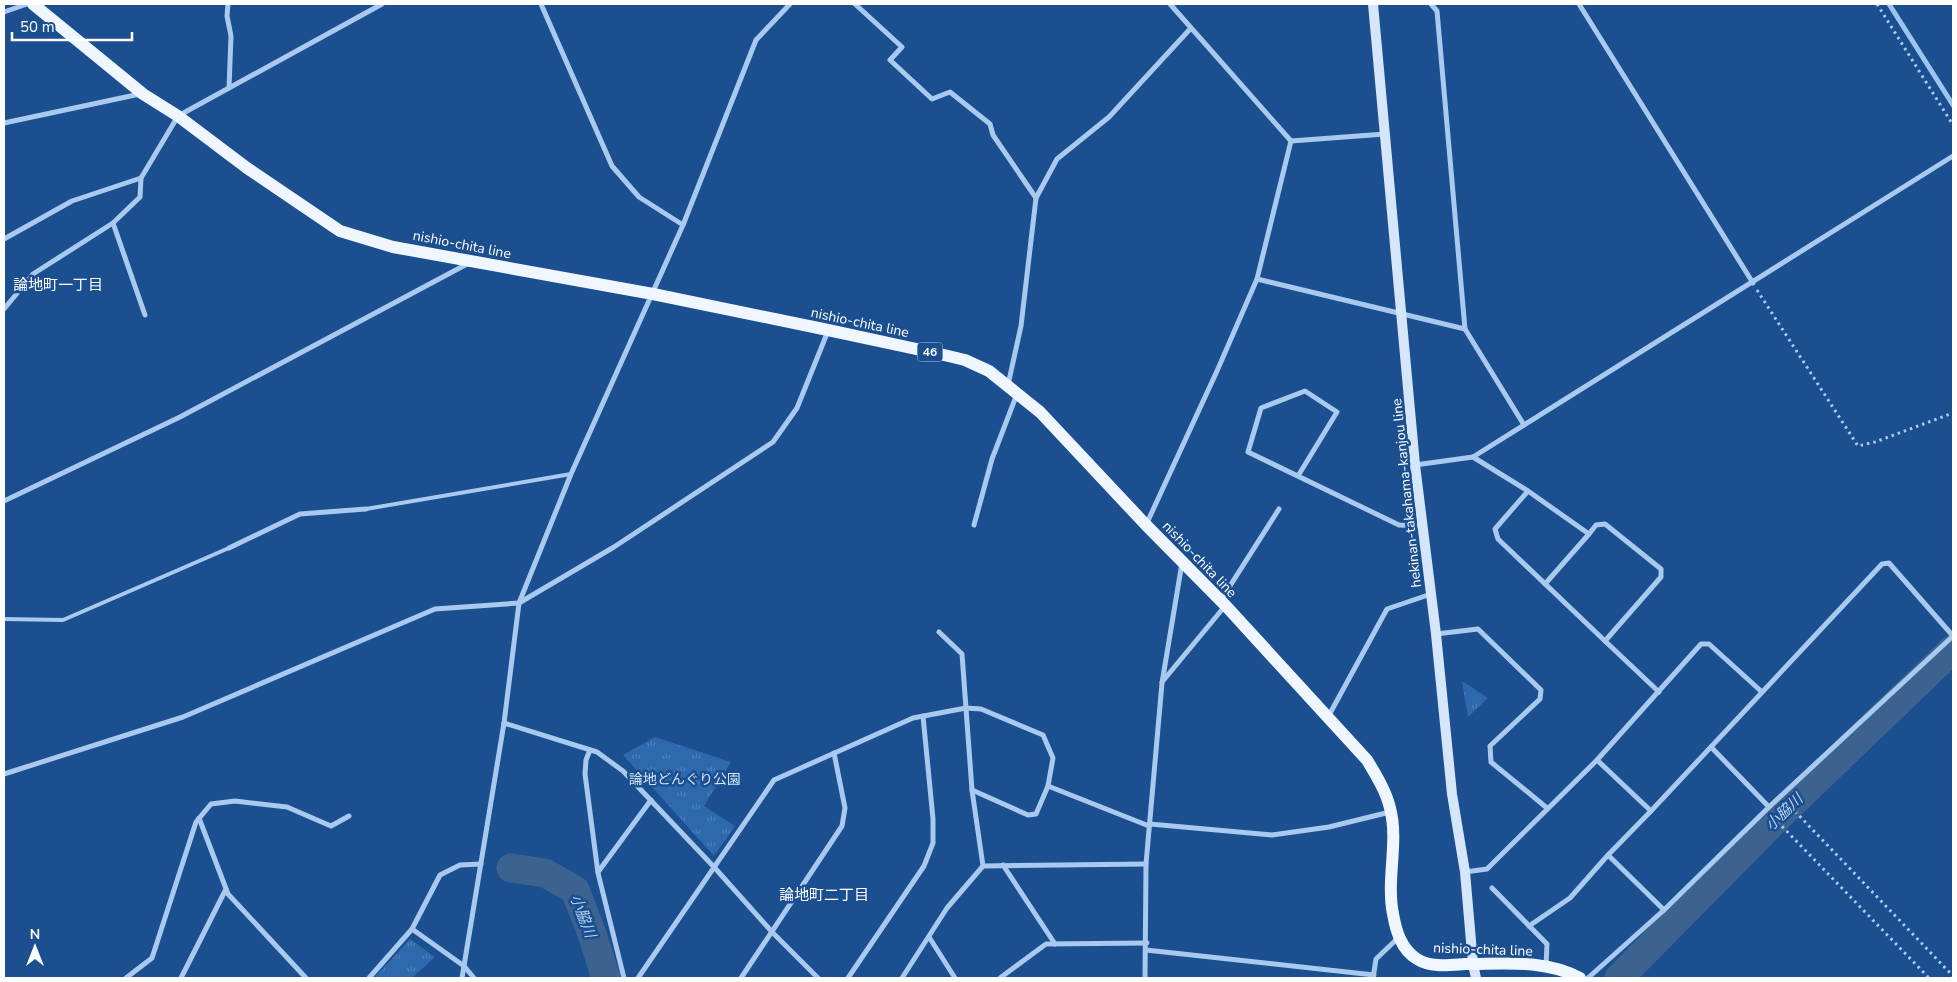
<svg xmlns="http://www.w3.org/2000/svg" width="1957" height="982" viewBox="0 0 1957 982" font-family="'Nunito Sans','Noto Sans JP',sans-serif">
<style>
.grass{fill:url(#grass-tufts)}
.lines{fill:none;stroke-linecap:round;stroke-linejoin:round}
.stream{stroke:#9cc4f0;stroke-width:5}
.river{stroke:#3c6290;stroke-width:29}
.path{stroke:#a9c9ee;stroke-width:3;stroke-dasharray:2.5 4;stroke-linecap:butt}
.lane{stroke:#a9c9ee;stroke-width:4}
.street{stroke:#a9c9ee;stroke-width:5}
.secondary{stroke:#d6e6fa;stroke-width:10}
.primary{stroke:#f0f6ff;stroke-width:12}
.labels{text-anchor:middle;stroke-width:5;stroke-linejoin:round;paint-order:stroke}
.shield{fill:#1b4f8f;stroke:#bbcadd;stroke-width:1}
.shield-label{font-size:12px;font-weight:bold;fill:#fff}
.street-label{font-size:14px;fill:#fff;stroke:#1b4f8f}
.park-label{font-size:14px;fill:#cfe3fa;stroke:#1b4f8f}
.neighbourhood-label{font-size:15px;fill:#fff;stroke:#1b4f8f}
.water-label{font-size:15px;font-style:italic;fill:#b5d3f5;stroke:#1b4f8f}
</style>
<defs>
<pattern id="grass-tufts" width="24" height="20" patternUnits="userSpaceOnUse" patternTransform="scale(1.25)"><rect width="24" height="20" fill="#2e69ad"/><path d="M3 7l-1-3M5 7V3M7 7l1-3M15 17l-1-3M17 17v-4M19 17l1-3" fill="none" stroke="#4d80b9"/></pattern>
</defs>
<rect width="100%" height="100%" fill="#1b4f8f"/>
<g class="grass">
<path d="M1462 681 1488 698 1468 717Z"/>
<path d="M655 737 731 762 704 806 735 826 714 856 623 755Z"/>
<path d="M410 939 435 957 412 978H374Z"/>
</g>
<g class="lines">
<path class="stream" d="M1889 4 1953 105"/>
<g class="river">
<path d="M511 868 545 873 575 890 592 934 606 978"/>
<path d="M1619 978 1781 814 1953 649"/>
</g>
<g class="path">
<path d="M1877 4 1953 125"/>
<path d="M1757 290 1858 446 1875 442 1953 413"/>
<path d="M1786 802 1953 976"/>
<path d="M1773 817 1929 978"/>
</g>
<g class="lane">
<path d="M366 509 571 474"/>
<path d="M4 619 63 620 229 548"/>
</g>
<g class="street">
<path d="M228 4 227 16 231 36 229 88"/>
<path d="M541 4 612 166 639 197 683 225"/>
<path d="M855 4 902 47 890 60 932 99 950 92 990 124 993 135 1036 198"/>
<path d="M1431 4 1437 11 1465 329 1524 425"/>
<path d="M1579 4 1753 283"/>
<path d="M4 12 27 4"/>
<path d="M4 123 140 94"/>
<path d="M1291 141 1385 134"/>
<path d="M113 223 145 315"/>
<path d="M4 239 72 201 141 178 178 116 382 4"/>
<path d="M1257 279 1465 329"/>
<path d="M4 309 33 274 113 223 140 197 141 178"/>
<path d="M1008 385 1021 326 1036 198 1057 159 1109 117 1191 28"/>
<path d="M1473 457 1528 491 1589 534 1596 525 1605 524 1661 569V577L1605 641 1498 539 1495 529 1528 491"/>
<path d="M1415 465 1473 457 1953 156"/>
<path d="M1298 476 1337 412 1305 391 1261 408 1248 452 1399 525 1422 526"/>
<path d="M4 501 180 417 469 263"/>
<path d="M974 525 992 459 1017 394"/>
<path d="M1146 525 1217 371 1257 279 1291 141 1170 4"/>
<path d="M229 548 300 514 366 509"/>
<path d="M1545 584 1589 534"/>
<path d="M1221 600 1279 509"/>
<path d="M939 632 962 654 972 790 983 866"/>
<path d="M1436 634 1478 629 1541 690 1540 699 1490 746 1491 762 1547 808"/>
<path d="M1605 641 1659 692"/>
<path d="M1162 682 1225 606"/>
<path d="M1328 717 1387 609 1431 594"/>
<path d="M504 723 597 752 623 771 714 867 773 933 818 978"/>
<path d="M1711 747 1769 807"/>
<path d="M590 750 586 760 585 774 598 873 624 978"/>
<path d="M1597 760 1651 811"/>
<path d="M4 774 183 717 435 609 519 603 614 547 773 442 797 408 828 331"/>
<path d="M972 790 1028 815 1036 814 1048 786 1149 826"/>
<path d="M199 818 228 894 306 978"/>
<path d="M1150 824 1272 835 1329 827 1390 812"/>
<path d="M1608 855 1664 910"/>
<path d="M1003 865 1055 944"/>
<path d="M598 872 651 800"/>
<path d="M1465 872 1487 869 1597 760 1701 644H1709L1762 692"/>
<path d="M1492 888 1547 944 1546 966"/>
<path d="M1529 926 1570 898 1608 855 1651 811 1882 564 1889 563 1953 636 1769 807 1664 910 1588 978"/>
<path d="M412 929 440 875 460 865 481 864"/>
<path d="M929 937 955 978"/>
<path d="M1146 950 1374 975"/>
<path d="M126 978 152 958 196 822 211 804 235 801 287 807 331 826 349 816"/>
<path d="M181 978 226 889"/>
<path d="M369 978 412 929 464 966 474 978"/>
<path d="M462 978 504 723 519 603 571 474 683 225 756 40 790 4"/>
<path d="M638 978 774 780 913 718 966 708 981 709 1043 735 1053 758 1048 786"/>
<path d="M741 978 842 826 845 808 834 753"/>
<path d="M848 978 924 866 933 843V819L923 716"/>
<path d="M902 978 947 908 983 866 1146 864"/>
<path d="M1000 978 1046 944 1147 943"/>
<path d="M1145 978 1146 864 1162 683 1182 563"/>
<path d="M1373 978 1376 959 1398 938"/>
</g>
<path class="secondary" d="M1373 4 1415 465 1436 634 1452 794 1465 872 1473 964 1476 978"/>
<path class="primary" d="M33 4 143 94 178 116 247 168 340 231 393 247 653 294 828 330 944 355 965 360 989 371 1040 412 1146 525 1226 606 1367 760C1376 775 1386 791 1390 808 1399 842 1386 879 1393 914 1396 931 1401 949 1417 959 1431 968 1450 965 1465 964 1504 964 1545 959 1580 978"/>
</g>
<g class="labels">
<rect class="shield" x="917.5" y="342.5" width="25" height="19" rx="4"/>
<g class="shield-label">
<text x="930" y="356">46</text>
</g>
<g class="street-label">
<text transform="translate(462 244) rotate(11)" y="5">nishio-chita line</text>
<text transform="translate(860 322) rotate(12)" y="5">nishio-chita line</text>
<text transform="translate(1406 493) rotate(-96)" y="5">hekinan-takahama-kanjou line</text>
<text transform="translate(1200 559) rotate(46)" y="5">nishio-chita line</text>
<text transform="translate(1483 949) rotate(2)" y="5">nishio-chita line</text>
</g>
<g class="park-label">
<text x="685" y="784">論地どんぐり公園</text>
</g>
<g class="neighbourhood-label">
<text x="58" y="290">論地町一丁目</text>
<text x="824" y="900">論地町二丁目</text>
</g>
<g class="water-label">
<text transform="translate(1784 812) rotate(-44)" y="5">小脇川</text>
<text transform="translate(583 916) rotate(69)" y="5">小脇川</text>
</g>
</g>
<rect width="1957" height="982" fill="none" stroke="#ffffff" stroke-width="10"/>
<g transform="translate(35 947)" stroke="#1b4f8f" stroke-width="4" paint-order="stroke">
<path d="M0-4L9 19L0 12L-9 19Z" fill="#ffffff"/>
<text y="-8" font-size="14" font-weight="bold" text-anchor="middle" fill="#ffffff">N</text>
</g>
<path d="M12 32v8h120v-8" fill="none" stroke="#ffffff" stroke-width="2.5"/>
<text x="20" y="32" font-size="15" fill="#ffffff" stroke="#1b4f8f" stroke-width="4" paint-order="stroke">50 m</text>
</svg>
